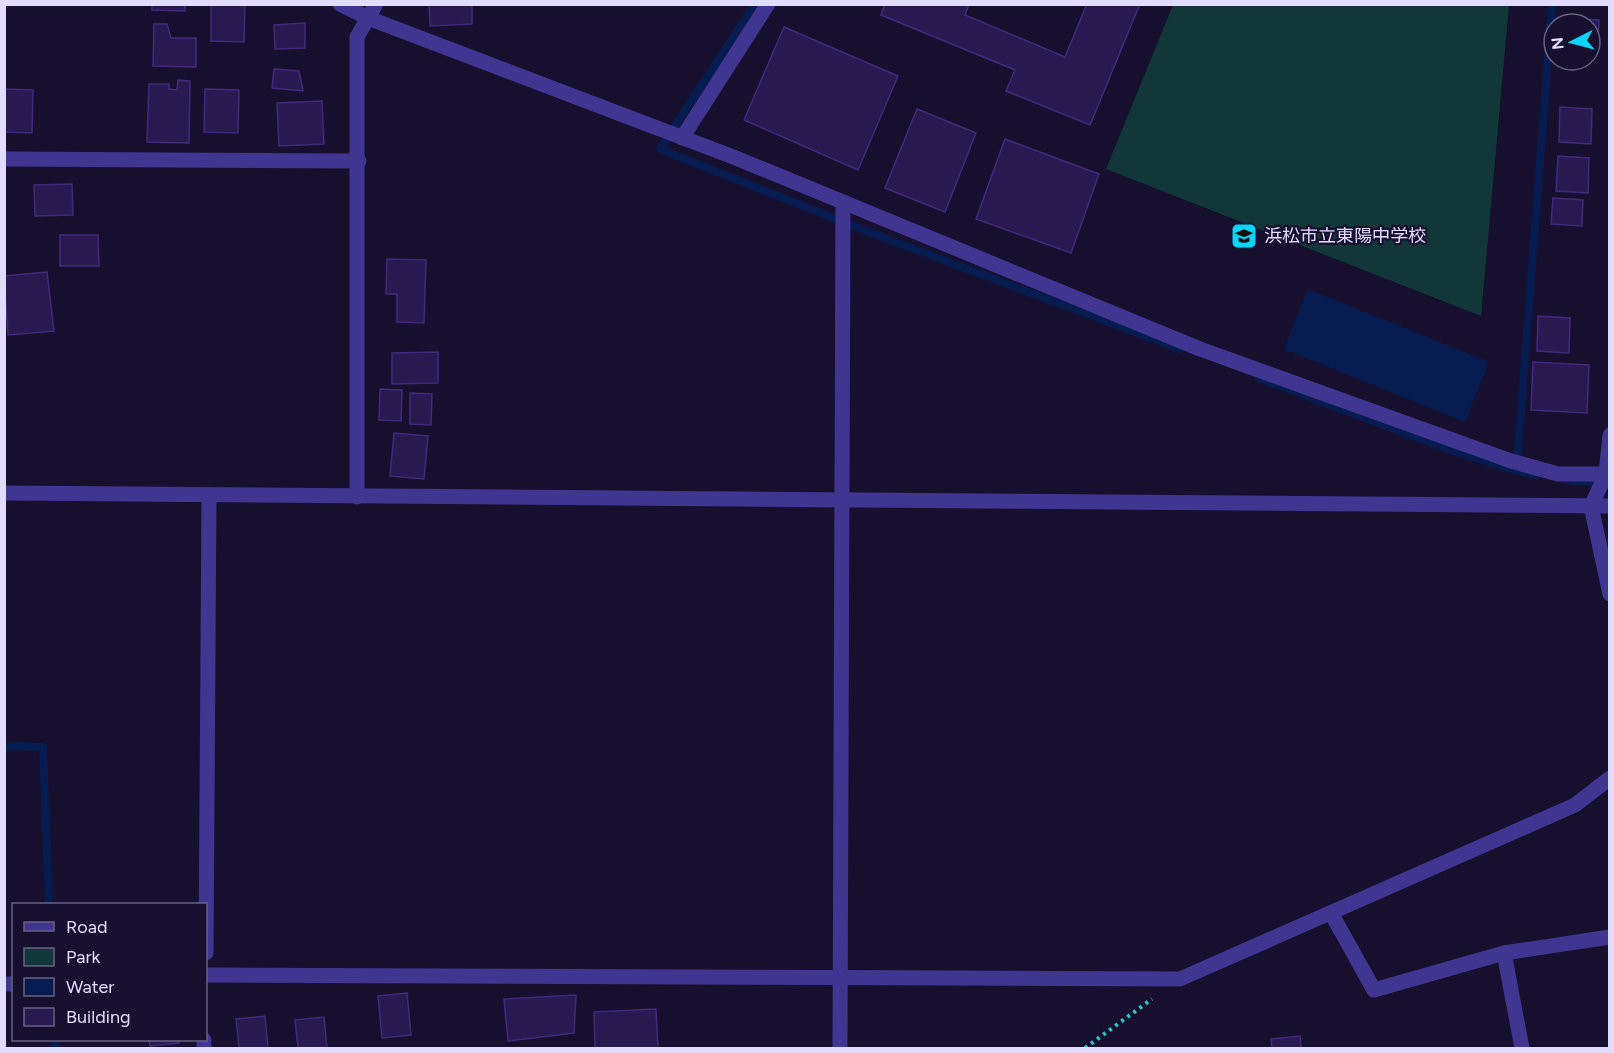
<svg xmlns="http://www.w3.org/2000/svg" width="1614" height="1053" viewBox="0 0 1614 1053" font-family="Figtree,'Noto Sans JP',sans-serif">
<style>
.green{fill:#123738}
.water{fill:#061c50}
.lines{fill:none;stroke-linecap:round;stroke-linejoin:round}
.stream{stroke:#061c50;stroke-width:8}
.building{fill:#281a50;stroke:#402a7e;stroke-width:1.5}
.path{stroke:#26c8c9;stroke-width:4;stroke-dasharray:3 4.5;stroke-linecap:butt}
.minor{stroke:#403691;stroke-width:15}
.tertiary{stroke:#403691;stroke-width:15}
.labels{text-anchor:middle;stroke-width:4.5;stroke-linejoin:round;paint-order:stroke}
.poi-label{font-size:18px;fill:#e2dcff;stroke:#160f2e;text-anchor:start}
</style>
<rect width="100%" height="100%" fill="#160f2e"/>
<path class="green" d="M1173 5H1509L1481 316 1106 169Z"/>
<path class="water" d="M1308 289 1489 362 1465 422 1284 349Z"/>
<g class="lines">
<g class="stream">
<path d="M755 4 660 149 861 229 1180 349"/>
<path d="M1259 378 1453 451 1517 471 1536 475"/>
<path d="M1517 464 1552 4"/>
<path d="M1566 480 1601 483"/>
<path d="M4 746 43 747 49 904"/>
<path d="M55 1040 56 1048"/>
</g>
</g>
<g class="building">
<path d="M152 4H185V11L152 10Z"/>
<path d="M211 4H245L244 42 211 41Z"/>
<path d="M429 4H472V24L430 26Z"/>
<path d="M885 4H969L965 15 1065 57 1087 4H1140L1090 125 1006 91 1015 70 881 15Z"/>
<path d="M1567 19 1599 20 1597 55H1590V24H1567Z"/>
<path d="M305 23V48L275 49 274 25Z"/>
<path d="M154 24H167L171 38H196V67L153 66Z"/>
<path d="M784 27 898 76 858 170 744 120Z"/>
<path d="M274 69 299 71 303 91 272 88Z"/>
<path d="M178 80 190 81 189 143 147 142 149 84H169V89L177 90Z"/>
<path d="M4 89 33 90 32 133 4 132Z"/>
<path d="M205 89 239 90 238 133 204 132Z"/>
<path d="M322 101 324 144 279 146 277 103Z"/>
<path d="M1560 107 1592 109 1591 144 1559 142Z"/>
<path d="M917 109 976 133 945 212 885 188Z"/>
<path d="M1005 139 1099 174 1071 253 976 219Z"/>
<path d="M1558 156 1589 158 1588 193 1556 191Z"/>
<path d="M72 184 73 215 35 216 34 185Z"/>
<path d="M1553 198 1583 200 1582 226 1551 224Z"/>
<path d="M60 235H98L99 266H60Z"/>
<path d="M387 259 426 260 424 323 397 322V294H386Z"/>
<path d="M47 272 54 331 8 335 4 276Z"/>
<path d="M1538 316 1570 318 1569 353 1537 351Z"/>
<path d="M438 352V383L392 384V353Z"/>
<path d="M1533 362 1589 365 1587 413 1531 410Z"/>
<path d="M380 389 402 390 401 421 379 420Z"/>
<path d="M410 393 432 394 431 425 410 424Z"/>
<path d="M394 433 428 436 424 479 390 476Z"/>
<path d="M407 993 411 1035 382 1038 378 996Z"/>
<path d="M576 995 574 1033 508 1041 504 999Z"/>
<path d="M656 1009 658 1048H595L594 1012Z"/>
<path d="M265 1016 268 1048H239L236 1019Z"/>
<path d="M324 1017 327 1048H298L295 1020Z"/>
<path d="M1300 1036 1301 1048H1272L1271 1039Z"/>
<path d="M149 1040H178L179 1043 150 1046Z"/>
</g>
<g class="lines">
<path class="path" d="M1085 1048 1152 999"/>
<g class="minor">
<path d="M340 4 368 18 736 158 1200 349 1511 461 1558 474H1606"/>
<path d="M682 138 768 4"/>
<path d="M4 159 359 161"/>
<path d="M1610 435 1606 474 1591 506 1610 594"/>
<path d="M357 497V37L376 4"/>
<path d="M1331 913 1374 990 1504 953 1610 937"/>
<path d="M206 953 209 495"/>
<path d="M1504 953 1522 1048"/>
<path d="M206 975 1180 979 1575 805 1610 778"/>
<path d="M4 984H14"/>
<path d="M204 1048V1040"/>
<path d="M840 1048 843 202"/>
</g>
<path class="tertiary" d="M4 493 1610 506"/>
</g>
<defs>
<g id="school-square" transform="scale(1.35)"><rect x="-9" y="-9" width="18" height="18" rx="4" fill="#08d6ff" stroke="#160f2e"/><path d="M0-5L7-2L0 1L-7-2ZM-4 1L0 2.5L4 1V4Q0 6-4 4Z" fill="#111"/></g>
</defs>
<g fill-rule="evenodd">
<use href="#school-square" x="1244" y="236"/>
</g>
<g class="labels">
<g class="poi-label">
<text x="1264" y="242">浜松市立東陽中学校</text>
</g>
</g>
<rect width="1614" height="1053" fill="none" stroke="#e2dcff" stroke-width="12"/>
<rect x="12" y="903" width="195" height="138" fill="#160f2e" stroke="#686182" stroke-width="1.5"/>
<rect x="24" y="922" width="30" height="9" fill="#403691" stroke="#686182" stroke-width="1.5"/>
<text x="66" y="933" font-size="18" fill="#e2dcff">Road</text>
<rect x="24" y="948" width="30" height="18" fill="#123738" stroke="#686182" stroke-width="1.5"/>
<text x="66" y="963" font-size="18" fill="#e2dcff">Park</text>
<rect x="24" y="978" width="30" height="18" fill="#061c50" stroke="#686182" stroke-width="1.5"/>
<text x="66" y="993" font-size="18" fill="#e2dcff">Water</text>
<rect x="24" y="1008" width="30" height="18" fill="#281a50" stroke="#686182" stroke-width="1.5"/>
<text x="66" y="1023" font-size="18" fill="#e2dcff">Building</text>
<g transform="translate(1572 42) rotate(264)"><circle r="28" fill="#160f2e" stroke="#686182" stroke-width="1.5"/>
<path d="M0-4.5L10 22L0 15L-10 22Z" fill="#08d6ff"/>
<text y="-9" font-size="16" font-weight="bold" text-anchor="middle" fill="#e2dcff">N</text>
</g>
</svg>
